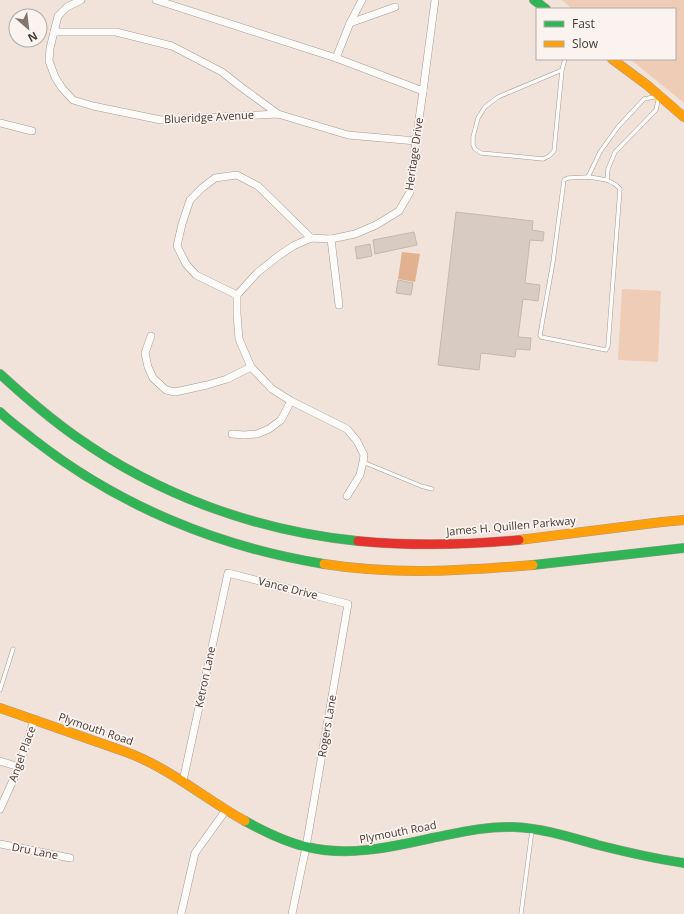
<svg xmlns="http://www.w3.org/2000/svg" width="684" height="914" viewBox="0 0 684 914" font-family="'Open Sans',sans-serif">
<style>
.green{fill:#efccb6}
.water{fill:#e1b190}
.building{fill:#d8cbc2;stroke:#c4b8af}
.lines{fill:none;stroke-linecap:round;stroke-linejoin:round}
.lane-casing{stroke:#a69a92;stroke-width:4.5}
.street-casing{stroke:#a69a92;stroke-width:8}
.fast-casing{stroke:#a69a92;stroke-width:10}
.slow-casing{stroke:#a69a92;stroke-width:10}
.jam-casing{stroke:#a69a92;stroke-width:10}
.lane{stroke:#fdfbf9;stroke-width:3.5}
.street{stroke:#fdfbf9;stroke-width:7}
.fast{stroke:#30b455;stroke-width:9}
.slow{stroke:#ff9f0a;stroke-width:9}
.jam{stroke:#e5322d;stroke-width:9}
.labels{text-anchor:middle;stroke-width:3.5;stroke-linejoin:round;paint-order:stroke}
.street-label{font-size:11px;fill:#473a31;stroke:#faf3ef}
</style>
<rect width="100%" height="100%" fill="#f2e3da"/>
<g class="green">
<path d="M562 0H684V103L630 59H675V9H572Z"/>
<path d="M622 289 661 291 658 362 618 360Z"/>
</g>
<path class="water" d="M402 252 420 254 415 282 398 279Z"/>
<g class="building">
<path d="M456 212 533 221 532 230 544 232 543 241 530 240 525 283 540 285 538 301 523 299 518 337 531 338 530 350 516 349 515 357 481 353 479 370 438 365Z"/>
<path d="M414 232 417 245 375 254 373 240Z"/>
<path d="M370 244 372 256 357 259 355 247Z"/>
<path d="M398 280 413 283 411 295 396 293Z"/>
</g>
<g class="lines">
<g class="lane-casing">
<g id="lane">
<path d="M562 70 498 97 485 107 478 118 473 137V145L475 149 481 153 543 159 549 156 554 151 562 70 565 59"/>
<path d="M588 177C600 179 612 179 620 189L608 346 606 350 541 337 540 335 553 262 564 180 568 178Z"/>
<path d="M588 177 600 152 618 127 644 99 659 96 656 110 615 152 608 169 607 180"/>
<path d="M363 462 421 486 432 489"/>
<path d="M0 690 13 649"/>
<path d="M521 914 532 830"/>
</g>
</g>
<g class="street-casing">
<g id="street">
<path d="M81 0 67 7 58 16 50 48 49 61 55 77 62 88 73 100 93 106 161 120 278 114 348 135 416 141"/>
<path d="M156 0 336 58 423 91"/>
<path d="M350 23 395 7"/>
<path d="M54 32H116L172 46 222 72 241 87 278 114"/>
<path d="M336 58 350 23 362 0"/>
<path d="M0 123 32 131"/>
<path d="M331 239 339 305"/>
<path d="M237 295 196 275 186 264 177 246 182 224 190 200 202 188 215 178 237 175 258 186 311 238"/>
<path d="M151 336 145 353 148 367 153 378 166 390 175 392 207 385 227 379 251 367"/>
<path d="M232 434 244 435 257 434 269 429 281 420 291 401"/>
<path d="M347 496 360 475 363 462 364 455 357 441 347 429 291 401 272 389 251 367 239 339 237 314V295L257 273 277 257 293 246 311 238 331 239 355 234 376 225 399 211 410 192 416 141 423 91 435 0"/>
<path d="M0 761 19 767"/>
<path d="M183 781 228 573 348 604 306 847 292 914"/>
<path d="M0 809 19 767 34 720"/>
<path d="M0 844 70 858"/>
<path d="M181 914 195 853 226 810"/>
</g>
</g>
<g class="fast-casing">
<g id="fast">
<path d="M534 0 546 9"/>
<path d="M0 374C24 396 48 417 75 436 158 495 256 531 358 541"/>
<path d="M0 412C10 422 22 430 33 439 117 505 218 547 324 564"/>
<path d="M533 565 684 548"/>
<path d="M245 821C265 832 285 842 307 847 349 857 391 847 432 838 458 833 485 826 513 827 542 828 570 837 598 845 626 852 655 859 684 863"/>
</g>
</g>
<g class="slow-casing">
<g id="slow">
<path d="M612 59 647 85 684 117"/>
<path d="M519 540 662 522 684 520"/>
<path d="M324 564C394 575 462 571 533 565"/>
<path d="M0 708 126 752C170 768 205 799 245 821"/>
</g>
</g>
<g class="jam-casing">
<path id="jam" d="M358 541C411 546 466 545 519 540"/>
</g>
<use href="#lane" class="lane"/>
<use href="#street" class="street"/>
<use href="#fast" class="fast"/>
<use href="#slow" class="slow"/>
<use href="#jam" class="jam"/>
</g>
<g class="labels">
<g class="street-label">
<text transform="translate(209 117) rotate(-3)" y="4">Blueridge Avenue</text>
<text transform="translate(414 154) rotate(-82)" y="4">Heritage Drive</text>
<text transform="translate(511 526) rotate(-5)" y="4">James H. Quillen Parkway</text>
<text transform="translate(288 588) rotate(14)" y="4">Vance Drive</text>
<text transform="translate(205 677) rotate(-78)" y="4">Ketron Lane</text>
<text transform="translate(327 726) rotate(-80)" y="4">Rogers Lane</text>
<text transform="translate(96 729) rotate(19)" y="4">Plymouth Road</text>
<text transform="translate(22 754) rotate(-70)" y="4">Angel Place</text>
<text transform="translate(398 832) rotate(-11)" y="4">Plymouth Road</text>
<text transform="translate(35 851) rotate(11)" y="4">Dru Lane</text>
</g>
</g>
<rect x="536" y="8" width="140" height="52" fill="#faf3ef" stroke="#b2a9a3"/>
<rect x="544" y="21" width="20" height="6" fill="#30b455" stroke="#b2a9a3"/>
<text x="572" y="28" font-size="12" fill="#473a31">Fast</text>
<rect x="544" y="41" width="20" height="6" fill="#ff9f0a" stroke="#b2a9a3"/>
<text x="572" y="48" font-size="12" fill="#473a31">Slow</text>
<g transform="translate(28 28) rotate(152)"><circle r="19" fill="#faf3ef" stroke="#b2a9a3"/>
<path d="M0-3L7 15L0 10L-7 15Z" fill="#83756c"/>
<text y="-6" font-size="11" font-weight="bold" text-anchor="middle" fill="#473a31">N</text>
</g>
</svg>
